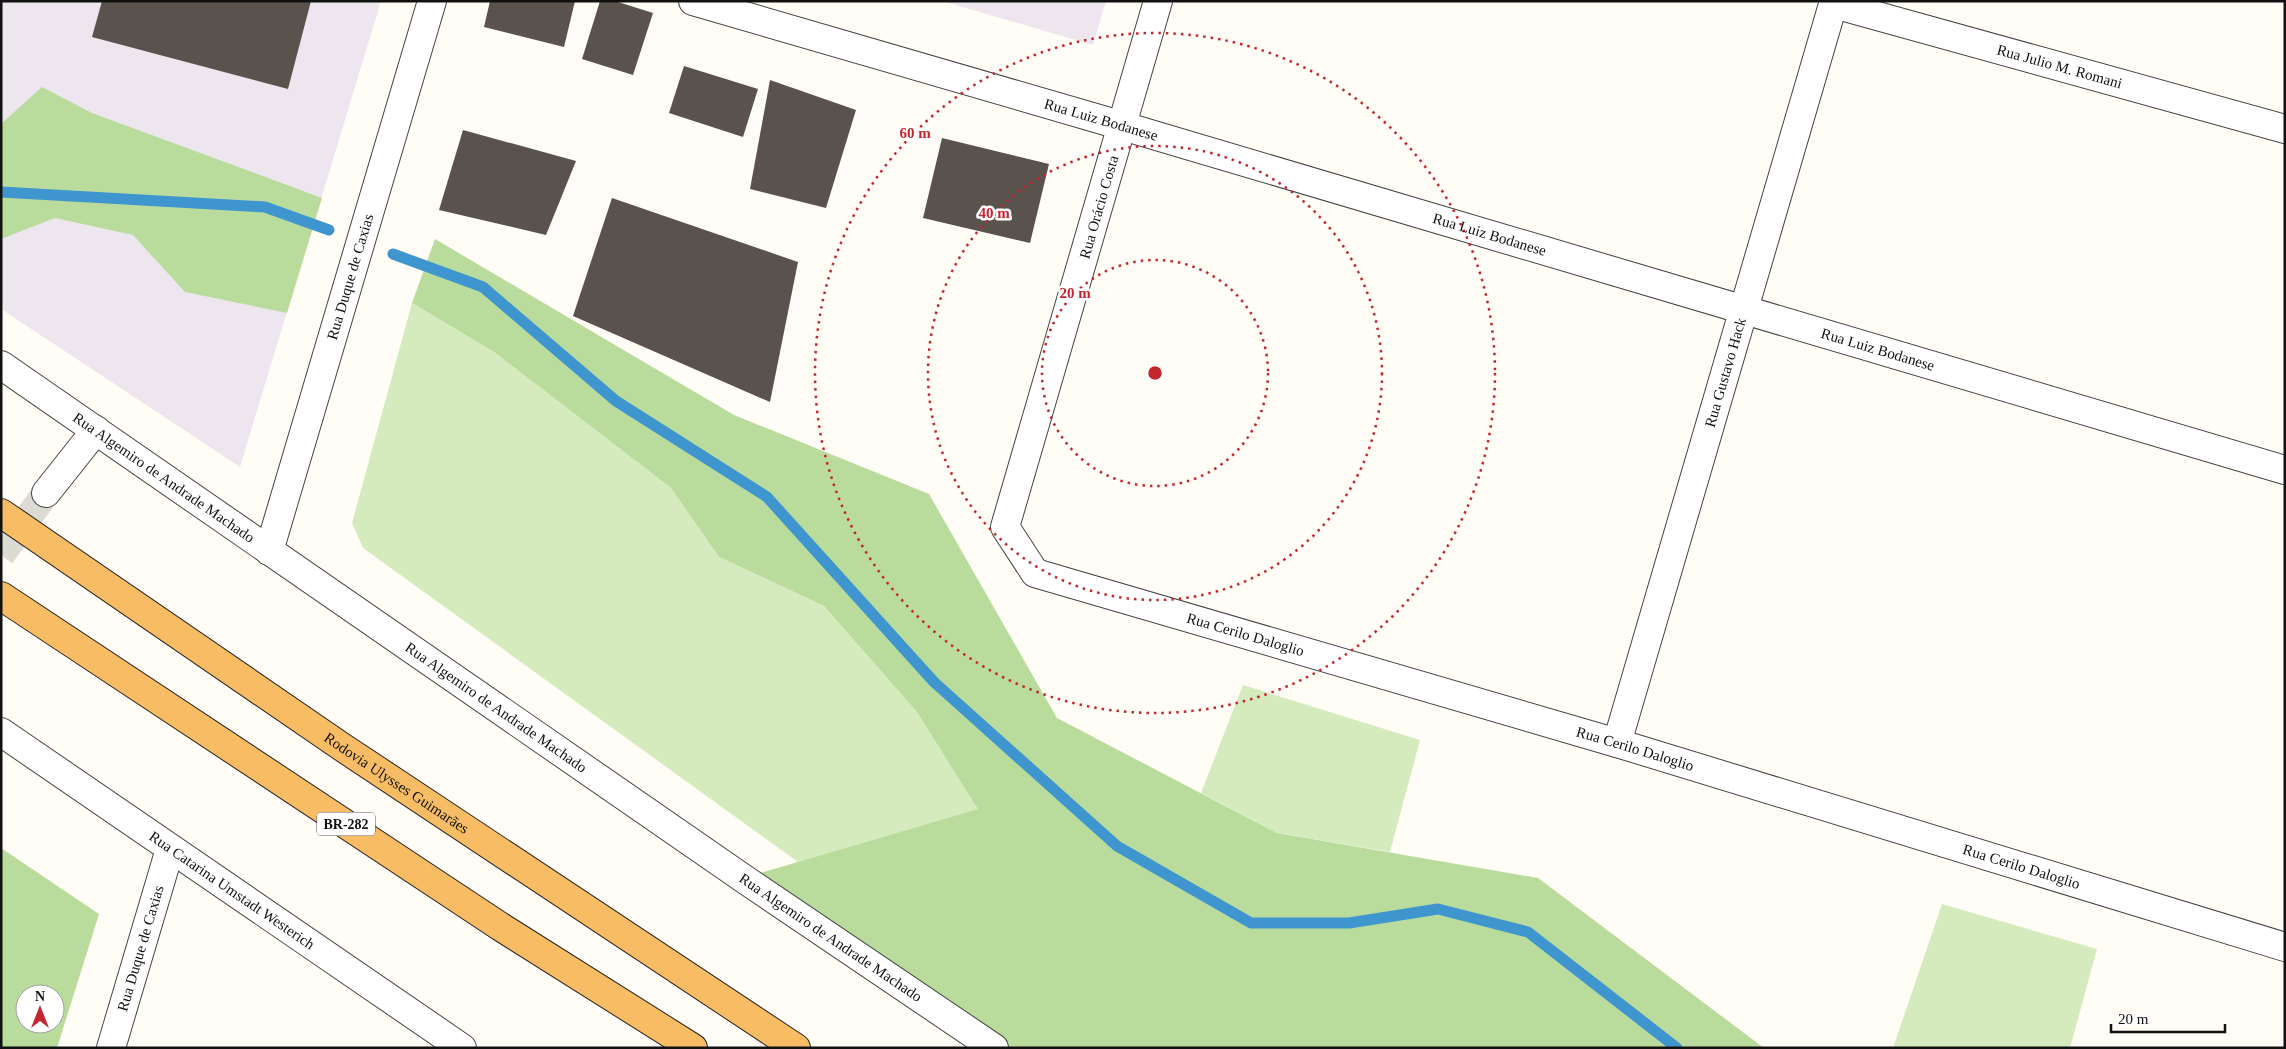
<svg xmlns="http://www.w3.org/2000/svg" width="2286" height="1049" viewBox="0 0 2286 1049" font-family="Georgia,serif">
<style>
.industrial{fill:#eee6ef}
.green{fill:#d5ebbd}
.forest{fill:#b9dc9c;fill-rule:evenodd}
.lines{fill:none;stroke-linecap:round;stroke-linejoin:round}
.stream{stroke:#3f96cf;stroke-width:11}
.building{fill:#5a524d}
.tertiary-tunnel{stroke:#dbdad3;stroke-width:28;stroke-dasharray:28 14;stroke-linecap:butt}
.minor-casing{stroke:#444;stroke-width:30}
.tertiary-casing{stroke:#444;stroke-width:30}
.trunk-casing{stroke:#222;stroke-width:30}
.minor{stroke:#fff;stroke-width:28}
.tertiary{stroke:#fff;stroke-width:28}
.trunk{stroke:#f7bc64;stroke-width:28}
.ring{fill:none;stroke:#c4262e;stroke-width:2.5;stroke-dasharray:2.5 5}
.labels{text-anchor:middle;stroke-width:5;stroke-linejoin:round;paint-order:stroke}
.shield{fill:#fff;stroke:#585858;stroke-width:1}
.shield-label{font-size:14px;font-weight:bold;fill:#111}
.street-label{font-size:15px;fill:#111;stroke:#fff}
.centre{fill:#c4262e;stroke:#fff;stroke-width:2.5}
.ring-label{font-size:15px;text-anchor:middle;font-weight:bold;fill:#c4262e;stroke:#fff;stroke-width:5;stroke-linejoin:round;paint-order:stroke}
</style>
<rect width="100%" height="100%" fill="#fffdf5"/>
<g class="industrial">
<path d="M1 1H381L240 467 1 309Z"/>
<path d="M942 1H1106L1093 45Z"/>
</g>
<g class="green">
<path d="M412 303 494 352 671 488 719 557 824 606 917 712 979 809 798 862 363 548 352 523Z"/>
<path d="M1243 685 1420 740 1390 852 1277 833 1201 793Z"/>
<path d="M1942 904 2097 949 2070 1048H1893Z"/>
</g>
<g class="forest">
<path d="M42 87 92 113 322 198 287 313 185 292 133 235 55 218 1 239V124Z"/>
<path d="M435 239 734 415 929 494 1057 718 1277 833 1538 878 1764 1048H1005L750 876 978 809 917 712 824 606 719 557 671 488 494 352 412 303Z"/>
<path d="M1 848 99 914 57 1048H1ZM25 994H55V1024H25Z"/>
</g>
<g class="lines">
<g class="stream">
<path d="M1 192 265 207 329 230"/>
<path d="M393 254 483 287 616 401 767 497 934 682 1117 846 1251 923H1349L1438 909 1528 932 1677 1048"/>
</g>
</g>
<g class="building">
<path d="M102 1H311L288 89 92 37Z"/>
<path d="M490 1H575L564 47 484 27Z"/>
<path d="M600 1H615L653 13 633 75 582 59Z"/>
<path d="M684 66 758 89 743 137 669 113Z"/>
<path d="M770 80 856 110 826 208 750 189Z"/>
<path d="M463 130 576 161 546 235 439 210Z"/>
<path d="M942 138 1049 164 1030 243 923 218Z"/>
<path d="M612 198 798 262 770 402 573 316Z"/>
</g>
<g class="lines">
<path class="tertiary-tunnel" d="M1 555 46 493"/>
<g class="minor-casing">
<g id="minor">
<path id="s1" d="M693 1 1123 126 2285 470"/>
<path id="s2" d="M1158 1 1005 527 1035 573 1617 743 2285 947"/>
<path id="s3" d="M1834 4 2285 129"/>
<path id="s4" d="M1617 743 1834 1"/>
</g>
</g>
<g class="tertiary-casing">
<g id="tertiary">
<path id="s5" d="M1 365 750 883 994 1048"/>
<path d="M46 493 96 430"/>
<path id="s6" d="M269 551 432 1"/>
<path id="s7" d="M1 732 462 1048"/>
<path id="s8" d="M111 1048 170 849"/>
</g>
</g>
<g class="trunk-casing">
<g id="trunk">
<path id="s9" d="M1 513 342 747 796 1048"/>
<path d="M1 596 501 927 693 1048"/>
</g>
</g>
<use href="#minor" class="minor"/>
<use href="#tertiary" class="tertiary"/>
<use href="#trunk" class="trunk"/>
</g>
<g class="ring">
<circle cx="1155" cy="373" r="113"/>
<circle cx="1155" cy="373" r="227"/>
<circle cx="1155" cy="373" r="340"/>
</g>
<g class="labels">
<rect class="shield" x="317" y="812.5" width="58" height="23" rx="4"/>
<g class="shield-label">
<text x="346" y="829">BR-282</text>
</g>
<g class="street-label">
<text dy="5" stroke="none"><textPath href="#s3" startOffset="234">Rua Julio M. Romani</textPath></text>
<text dy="5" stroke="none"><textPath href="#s1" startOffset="425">Rua Luiz Bodanese</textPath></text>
<text transform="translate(1099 207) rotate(-74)" y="5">Rua Orácio Costa</text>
<text dy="5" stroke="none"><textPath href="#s1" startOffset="830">Rua Luiz Bodanese</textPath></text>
<text dy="5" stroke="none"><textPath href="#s6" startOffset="286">Rua Duque de Caxias</textPath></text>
<text dy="5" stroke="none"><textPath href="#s1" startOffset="1235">Rua Luiz Bodanese</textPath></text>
<text dy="5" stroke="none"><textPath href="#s4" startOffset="386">Rua Gustavo Hack</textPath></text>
<text dy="5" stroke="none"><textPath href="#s5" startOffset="198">Rua Algemiro de Andrade Machado</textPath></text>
<text dy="5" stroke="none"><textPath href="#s2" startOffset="822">Rua Cerilo Daloglio</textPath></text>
<text dy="5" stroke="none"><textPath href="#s5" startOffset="602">Rua Algemiro de Andrade Machado</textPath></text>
<text dy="5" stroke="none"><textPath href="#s2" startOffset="1228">Rua Cerilo Daloglio</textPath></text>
<text dy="5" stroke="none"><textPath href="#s9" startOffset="479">Rodovia Ulysses Guimarães</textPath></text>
<text dy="5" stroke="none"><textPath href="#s2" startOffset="1632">Rua Cerilo Daloglio</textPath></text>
<text dy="5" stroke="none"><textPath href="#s7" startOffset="280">Rua Catarina Umstadt Westerich</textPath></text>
<text dy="5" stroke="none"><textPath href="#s5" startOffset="1008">Rua Algemiro de Andrade Machado</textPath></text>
<text dy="5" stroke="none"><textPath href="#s8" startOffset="104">Rua Duque de Caxias</textPath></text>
</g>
</g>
<circle cx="1155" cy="373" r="8" class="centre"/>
<g class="ring-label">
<text x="915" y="138">60 m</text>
<text x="994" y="218">40 m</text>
<text x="1075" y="298">20 m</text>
</g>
<rect width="2286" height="1049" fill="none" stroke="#111111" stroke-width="5"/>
<g transform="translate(40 1009)"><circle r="24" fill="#ffffff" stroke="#a0a0a0"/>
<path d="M0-4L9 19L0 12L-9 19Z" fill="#c4262e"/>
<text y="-8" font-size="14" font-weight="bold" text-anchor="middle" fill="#111111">N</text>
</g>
<path d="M2111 1024v8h114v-8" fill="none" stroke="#111111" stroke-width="2.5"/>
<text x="2118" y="1024" font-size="15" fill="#111111" stroke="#ffffff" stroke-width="4" paint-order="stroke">20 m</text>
</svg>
